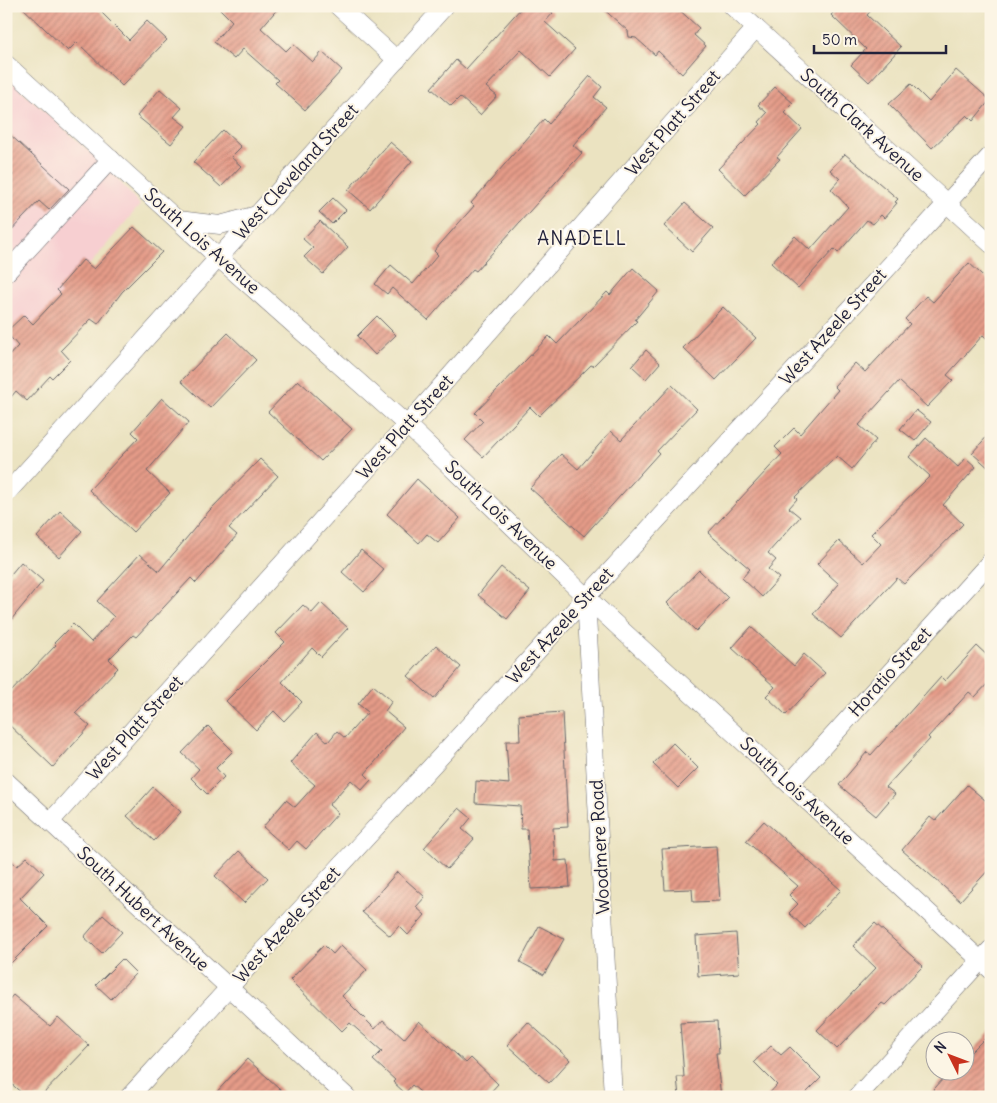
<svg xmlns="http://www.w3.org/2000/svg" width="997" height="1103" viewBox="0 0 997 1103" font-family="Delius,sans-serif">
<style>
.built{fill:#f7cfd1}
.building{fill:url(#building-hatch)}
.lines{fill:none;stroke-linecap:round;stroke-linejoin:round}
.minor-casing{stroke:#68666a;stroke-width:19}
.minor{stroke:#fff;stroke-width:18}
.labels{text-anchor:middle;stroke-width:4;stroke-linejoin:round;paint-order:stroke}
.street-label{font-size:18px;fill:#22223b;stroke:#fcf5e5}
.neighbourhood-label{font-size:19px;letter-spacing:1px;fill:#22223b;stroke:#fcf5e5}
</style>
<defs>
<pattern id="building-hatch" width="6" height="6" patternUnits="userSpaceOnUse" patternTransform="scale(1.25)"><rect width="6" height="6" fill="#e59b88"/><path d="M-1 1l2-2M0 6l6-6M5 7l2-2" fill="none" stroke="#b97e70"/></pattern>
</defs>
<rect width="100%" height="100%" fill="#fcf5e5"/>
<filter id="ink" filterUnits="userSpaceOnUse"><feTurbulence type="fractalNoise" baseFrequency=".02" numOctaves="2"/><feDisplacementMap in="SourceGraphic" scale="10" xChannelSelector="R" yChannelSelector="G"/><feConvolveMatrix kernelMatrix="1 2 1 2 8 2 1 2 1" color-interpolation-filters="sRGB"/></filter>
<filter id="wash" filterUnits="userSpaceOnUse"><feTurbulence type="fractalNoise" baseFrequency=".0096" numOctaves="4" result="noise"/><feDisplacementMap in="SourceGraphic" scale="20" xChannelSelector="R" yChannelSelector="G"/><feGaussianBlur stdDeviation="1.12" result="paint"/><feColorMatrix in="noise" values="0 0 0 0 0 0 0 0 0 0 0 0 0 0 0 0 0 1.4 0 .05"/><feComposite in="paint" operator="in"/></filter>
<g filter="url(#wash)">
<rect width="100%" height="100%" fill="#ebe3c1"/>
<path class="built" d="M6 76 111 171 140 205 6 364Z"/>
<g id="blocks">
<g class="building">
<path d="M21 6H95L129 40 147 21 167 40 122 86 77 42 68 51Z"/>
<path d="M217 6H280L261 28 286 51 293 44 313 62 322 52 342 70 305 110 275 83 278 80 243 49 234 59 214 42 232 21Z"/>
<path d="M523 6H545L553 13 545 22 575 49 550 77 521 50 486 87 497 96 480 115 460 97 451 106 431 88 456 60 466 69Z"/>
<path d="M600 6H675L699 28 694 35 706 46 682 74 658 51 655 55 636 38 629 37 628 31Z"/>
<path d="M839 6H875L867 15 901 47 869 82 851 65 866 49 831 15Z"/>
<path d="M956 70 990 100 973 121 967 115 932 148 889 104 911 84 929 102Z"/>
<path d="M590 76 602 87 594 97 606 107 573 145 582 153 476 271 473 269 428 320 392 288 387 294 375 284 391 265 413 284 438 255 434 251 474 206 471 203 544 119 549 124Z"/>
<path d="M775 87 793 103 784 112 802 129 777 157 780 159 745 195 718 169 761 124 759 122 767 113 758 105Z"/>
<path d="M160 89 182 108 174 117 186 126 171 144 137 116Z"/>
<path d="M223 130 241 147 231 157 241 166 221 187 193 162Z"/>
<path d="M6 131 69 189 49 210 39 201 6 236V182L13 175 6 168Z"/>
<path d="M390 142 412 161 370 209 348 190Z"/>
<path d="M845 154 898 199 895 202 897 203 884 218 881 215 873 224 867 220 838 253 834 249 798 288 771 263 795 236 810 250 848 207 831 189 840 179 830 170Z"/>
<path d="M333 198 346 210 332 224 319 212Z"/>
<path d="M685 203 713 228 692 252 664 226Z"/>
<path d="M320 221 348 247 323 274 304 257 313 248 303 239Z"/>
<path d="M134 227 162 252 122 292 98 324 91 319 61 350 70 360 52 378 50 376 27 401 16 391 6 403V359L18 346 6 332 24 315 33 324 61 294 57 290 83 260 94 269Z"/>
<path d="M969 263 991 283V342L983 335 947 375 953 380 927 407 899 381 859 425 876 440 852 469 837 456 795 497 797 499 789 508 800 517 768 553 776 560 768 569 779 578 762 597 742 578 750 569 708 533 782 454 775 447 794 428 800 434 838 390 834 386 855 363 865 372 910 324 905 319 926 296 933 302Z"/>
<path d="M633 268 659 291 635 320 637 321 593 366 591 365 539 416 530 407 483 457 465 440 483 421 475 413 549 336 557 344 607 292 610 295Z"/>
<path d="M723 307 756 338 716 380 683 348Z"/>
<path d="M377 316 396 335 375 355 357 336Z"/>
<path d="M228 333 256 360 210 408 181 381Z"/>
<path d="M646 350 660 363 646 379 632 366Z"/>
<path d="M298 380 352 429 321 461 268 412Z"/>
<path d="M672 385 697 409 657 451 659 453 584 536 530 488 561 454 578 469 611 431 621 440Z"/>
<path d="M162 398 189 422 147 471 170 493 133 532 89 490 138 438 132 432Z"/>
<path d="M916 410 931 422 915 441 900 429Z"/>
<path d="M991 432V470L972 453Z"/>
<path d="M926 438 958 467 966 458 976 467 943 505 963 524 904 584 897 578 841 638 813 614 839 584 817 564 839 541 863 563 881 544 871 534 930 476 909 457Z"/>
<path d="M260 459 278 476 229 528 237 535 196 583 191 578 136 637 133 635 109 659 118 668 75 713 90 726 53 767 6 722V697L56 645 54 643 73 624 91 642 114 617 97 601 140 554 159 571 209 511Z"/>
<path d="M417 479 460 518 438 543 427 534 419 543 387 514Z"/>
<path d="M60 511 82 531 59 557 37 537Z"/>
<path d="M361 550 384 570 364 592 342 572Z"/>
<path d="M21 562 43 581 6 626V580Z"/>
<path d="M501 567 530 591 507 619 478 595Z"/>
<path d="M699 570 728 598 696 631 667 603Z"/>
<path d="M321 603 348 628 321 657 312 648 282 682 302 702 284 721 274 711 256 730 226 701 285 642 276 633 303 605 312 613Z"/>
<path d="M751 627 794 666 804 654 825 673 786 715 766 696 775 687 732 648Z"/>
<path d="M436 645 461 667 434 699 408 676Z"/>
<path d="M977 646 991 659V680L975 697 969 692 928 737 930 739 886 787 895 794 876 816 839 785 867 752 871 755 941 677 945 681Z"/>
<path d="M373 685 392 701 385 711 404 727 365 774 371 780 362 790 351 780 329 805 338 813 306 849 297 841 289 850 263 827 286 800 295 807 315 785 290 763 317 732 328 742 337 731 345 738 368 712 358 704Z"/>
<path d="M562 712 568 827 553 828 555 861 568 860 570 887 531 889 527 829H521L520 806 475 803 476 781 509 784 506 741H520L519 715Z"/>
<path d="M208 726 233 751 216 768 224 777 207 794 191 778 199 769 182 753Z"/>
<path d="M673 743 698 768 678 788 653 764Z"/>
<path d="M967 785 991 805V867L960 901 902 850 930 817 935 821Z"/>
<path d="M153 787 181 812 154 841 127 816Z"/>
<path d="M459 808 471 818 462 829 474 839 447 869 424 848Z"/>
<path d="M764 821 841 890 805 928 789 913 798 904 789 895 798 886 746 841Z"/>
<path d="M716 846 720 901 693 902 692 889 665 890 662 849Z"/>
<path d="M239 851 268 878 244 903 215 876Z"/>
<path d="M6 856 17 866 27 857 44 873 20 898 48 926 6 968Z"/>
<path d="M397 872 425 897 416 907 425 915 408 935 399 926 390 936 362 912Z"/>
<path d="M103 915 122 932 102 953 84 937Z"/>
<path d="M875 923 923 966 885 1005 882 1003 837 1049 817 1030 876 968 853 946Z"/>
<path d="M539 926 564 939 544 975 520 962Z"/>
<path d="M736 933 739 973 698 976 696 936Z"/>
<path d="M324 945 333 954 341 945 367 970 342 996 375 1029 383 1020 404 1039 419 1021 466 1063 471 1058 498 1084 486 1097H426L412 1085 405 1093 393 1082 395 1080 373 1060 382 1051 350 1023 342 1031 290 980Z"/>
<path d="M122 959 136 973 111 999 96 985Z"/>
<path d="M13 995 50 1026 58 1017 89 1046 40 1097H26L6 1079V1003Z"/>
<path d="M717 1021 719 1053H716L721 1097H679L677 1077H684L680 1023Z"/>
<path d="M528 1022 570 1060 549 1083 507 1045Z"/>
<path d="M991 1032V1097H927L951 1070H964V1059Z"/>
<path d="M771 1046 781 1055 790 1047 821 1078 802 1097H766L777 1085 754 1062Z"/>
<path d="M247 1059 289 1097H212Z"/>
</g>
</g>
</g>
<g filter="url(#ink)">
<use href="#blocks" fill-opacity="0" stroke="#68666a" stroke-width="1"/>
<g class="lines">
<g class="minor-casing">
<g id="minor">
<path d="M338 6 397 60"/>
<path d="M732 6 991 244"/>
<path d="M6 64 219 258 407 425 586 597 991 970"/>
<path d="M178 220 220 225 257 215"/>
<path d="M6 273 111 159"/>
<path d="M6 494 445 6"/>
<path d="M586 597 613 1097"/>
<path d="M6 781 347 1097"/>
<path d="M790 783 991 561"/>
<path d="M50 822 407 425 756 28"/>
<path d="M129 1097 991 155"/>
<path d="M857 1097 991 949"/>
</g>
</g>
<use href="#minor" class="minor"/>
</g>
</g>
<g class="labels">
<g class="street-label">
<text transform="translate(673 123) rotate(-49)" y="6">West Platt Street</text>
<text transform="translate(862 125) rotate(42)" y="6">South Clark Avenue</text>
<text transform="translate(296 172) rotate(-48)" y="6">West Cleveland Street</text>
<text transform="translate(202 241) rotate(42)" y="6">South Lois Avenue</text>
<text transform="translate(833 327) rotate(-48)" y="6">West Azeele Street</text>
<text transform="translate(405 427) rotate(-48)" y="6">West Platt Street</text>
<text transform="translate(501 515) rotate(44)" y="6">South Lois Avenue</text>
<text transform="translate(560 626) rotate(-48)" y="6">West Azeele Street</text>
<text transform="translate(890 672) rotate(-48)" y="6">Horatio Street</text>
<text transform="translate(135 728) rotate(-48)" y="6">West Platt Street</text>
<text transform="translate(797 791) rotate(43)" y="6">South Lois Avenue</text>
<text transform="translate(600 847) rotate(-93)" y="6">Woodmere Road</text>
<text transform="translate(143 909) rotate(43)" y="6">South Hubert Avenue</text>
<text transform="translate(287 925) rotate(-48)" y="6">West Azeele Street</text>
</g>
<g class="neighbourhood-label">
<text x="582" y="245">ANADELL</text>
</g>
</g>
<rect width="997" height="1103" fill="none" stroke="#fcf5e5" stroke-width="25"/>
<g transform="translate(950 1056) rotate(312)"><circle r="24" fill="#fcf5e5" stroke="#a5a1a1"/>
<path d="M0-4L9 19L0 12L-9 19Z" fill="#c8321e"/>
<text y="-8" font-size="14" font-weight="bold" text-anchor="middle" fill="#22223b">N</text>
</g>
<path d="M814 45v8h132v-8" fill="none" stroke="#22223b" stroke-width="2.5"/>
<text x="822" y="45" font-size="15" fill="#22223b" stroke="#fcf5e5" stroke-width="4" paint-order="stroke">50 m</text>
</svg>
